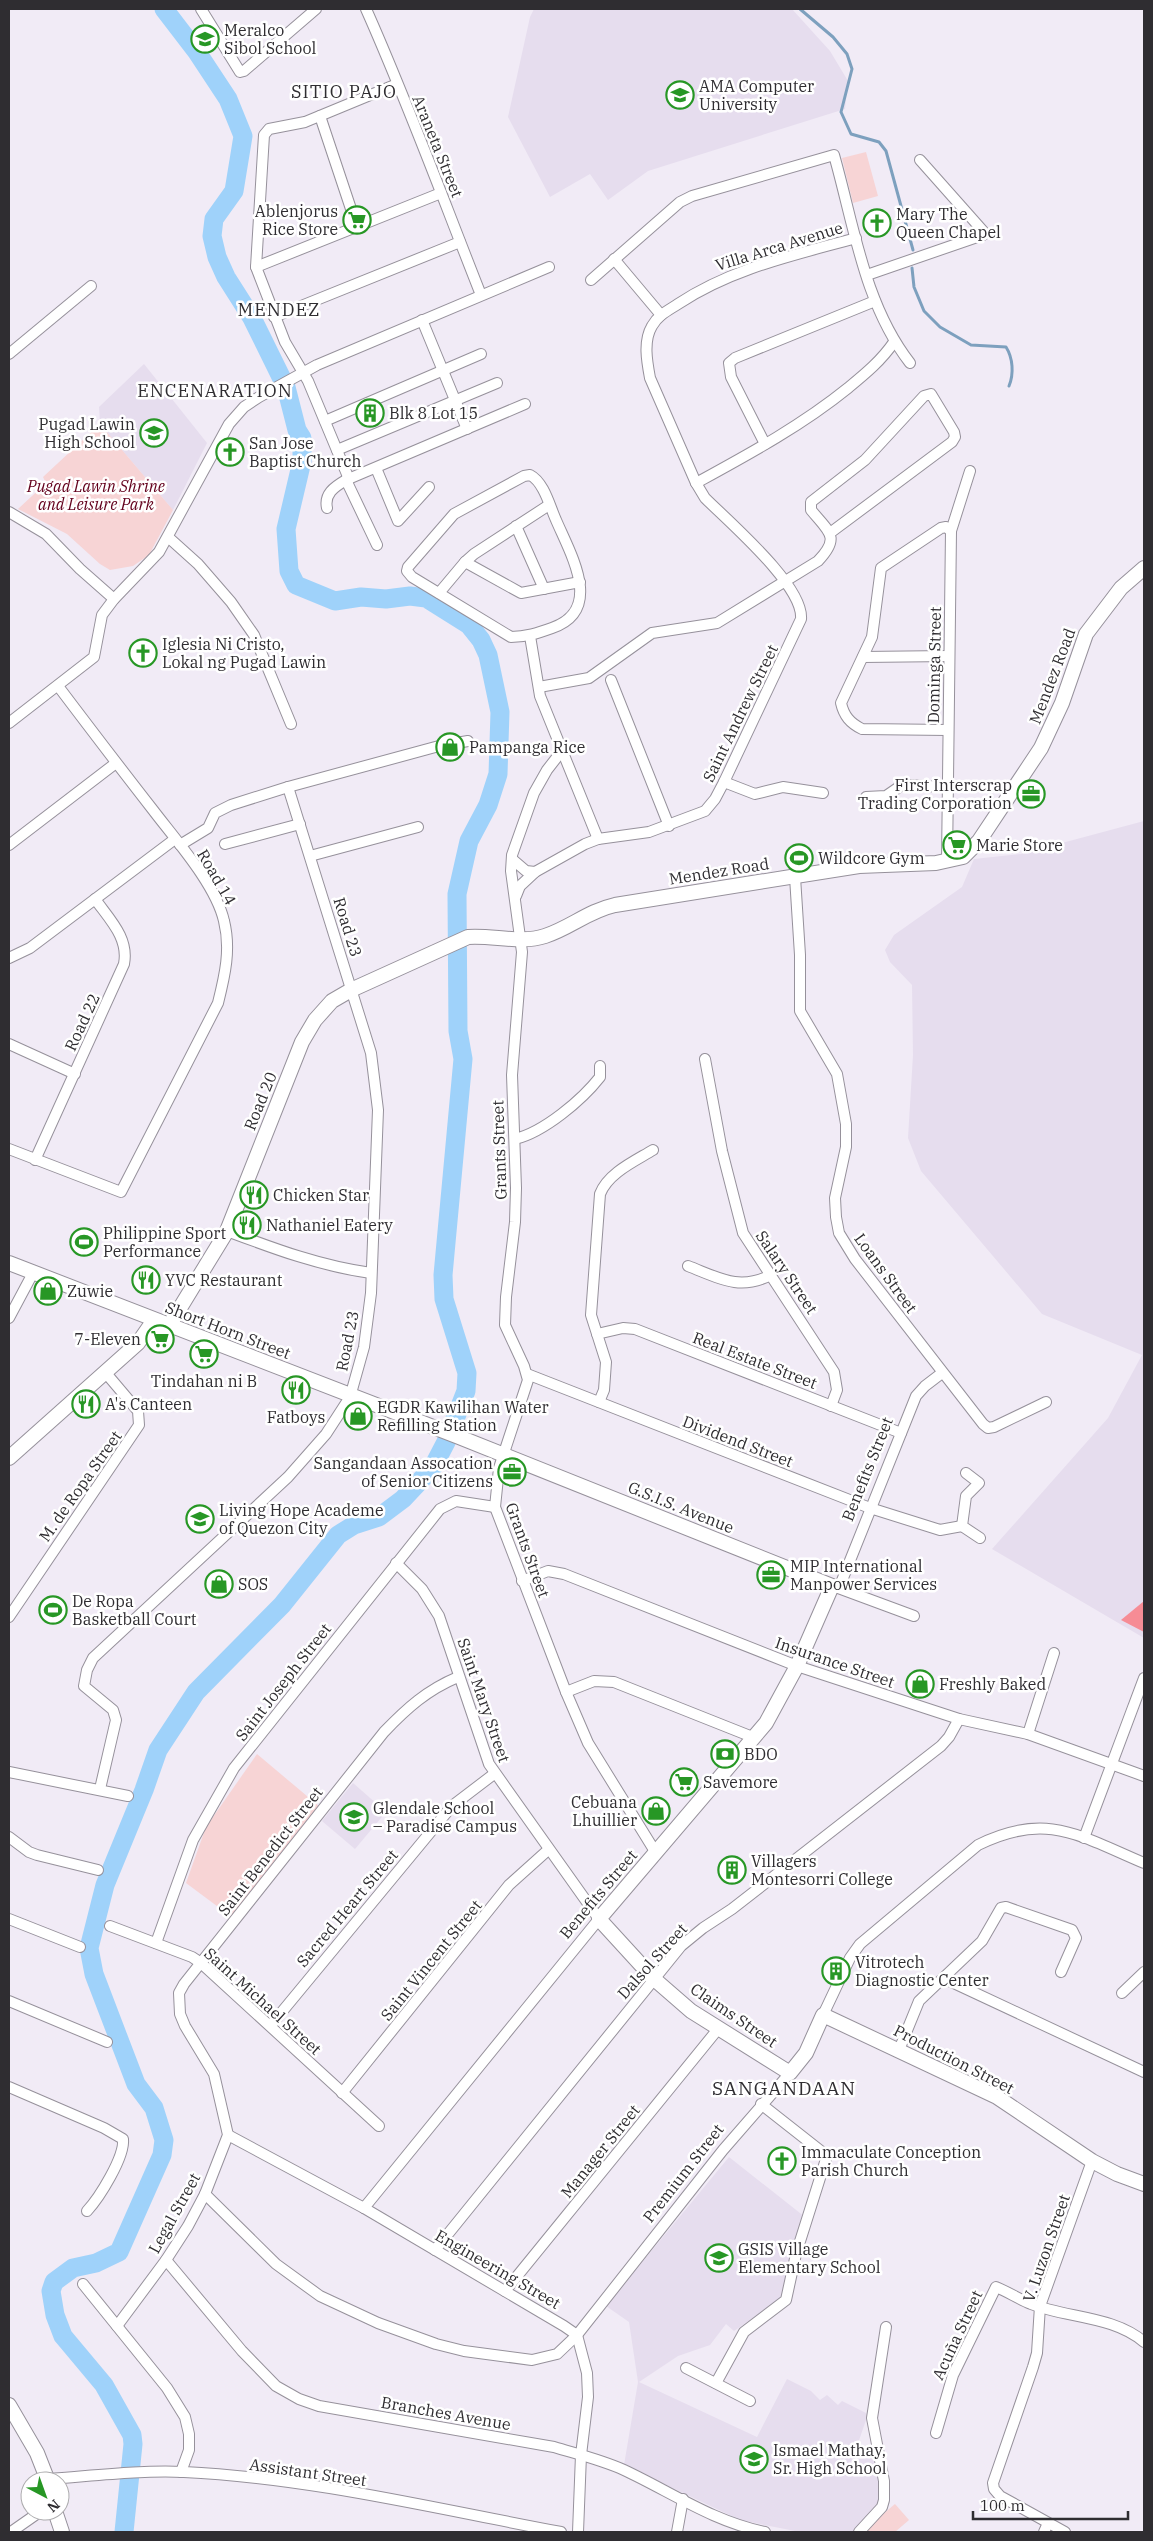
<svg xmlns="http://www.w3.org/2000/svg" width="1153" height="2541" viewBox="0 0 1153 2541" font-family="'IBM Plex Serif',serif">
<style>
.built{fill:#e6ddee}
.green{fill:#f7d4d5}
.forest{fill:#f68c95}
.lines{fill:none;stroke-linecap:round;stroke-linejoin:round}
.stream{stroke:#7da0be;stroke-width:3}
.river{stroke:#9fd2fa;stroke-width:19}
.street-casing{stroke:#96919b;stroke-width:12}
.secondary-casing{stroke:#96919b;stroke-width:16}
.street{stroke:#fff;stroke-width:10}
.secondary{stroke:#fff;stroke-width:14}
.labels{text-anchor:middle;stroke-width:5;stroke-linejoin:round;paint-order:stroke}
.poi-label{font-size:16px;fill:#2f2d31;stroke:#fff;text-anchor:start}
.street-label{font-size:16px;fill:#2f2d31;stroke:#fff}
.park-label{font-size:16px;font-style:italic;fill:#63001c;stroke:#fff}
.neighbourhood-label{font-size:18px;letter-spacing:1px;fill:#2f2d31;stroke:#fff}
.quarter-label{font-size:19px;letter-spacing:1px;fill:#2f2d31;stroke:#fff}
</style>
<rect width="100%" height="100%" fill="#f1ebf6"/>
<g class="built">
<path d="M534 9H792L830 51 848 81 845 109 648 171 608 200 590 174 550 197 508 117 530 17Z"/>
<path d="M144 364 207 443 173 510 100 424 99 407Z"/>
<path d="M1144 821V1638L992 1549 1108 1418 1142 1355 1042 1314 921 1171 908 1138 913 1055 912 985 890 962 885 950 894 935 962 887 974 859 1021 854Z"/>
<path d="M353 1783 386 1812 355 1849 322 1821Z"/>
<path d="M729 2157 805 2217 780 2299 734 2331 726 2324 710 2345 678 2356 639 2382 757 2437 787 2379 811 2391 820 2400 827 2395 838 2405 842 2401 866 2413 867 2417 855 2452 882 2448 887 2494 855 2532H800L740 2520 624 2465 638 2382 629 2322 606 2306Z"/>
</g>
<g class="green">
<path d="M866 152 878 196 853 203 842 158Z"/>
<path d="M100 424 173 510 149 555 133 566 110 570 100 564 67 534 18 509 46 483 43 477Z"/>
<path d="M257 1754 320 1807 233 1918 186 1883 206 1827Z"/>
<path d="M895 2504 909 2520 895 2532H862Z"/>
</g>
<path class="forest" d="M1144 1601V1632L1121 1620Z"/>
<g class="lines">
<g class="stream">
<path d="M800 9 833 37 847 54 852 69 841 112 851 134 879 142 886 151 913 250"/>
<path d="M912 268 914 287 924 311 940 327 971 345 1006 347C1013 358 1014 374 1009 386"/>
</g>
<path class="river" d="M124 2532 133 2444 132 2435 104 2385 63 2336 55 2315 51 2291 54 2282 73 2268 96 2263 119 2252 162 2155 164 2140 154 2108 136 2084 94 1974 89 1948 105 1885 144 1790 158 1750 196 1692 282 1605 338 1535 354 1525 379 1517 403 1499 433 1467 446 1442 466 1391 467 1373 444 1299 443 1275 463 1059 458 1031 457 894 469 841 488 805 498 774 500 712 488 655 481 640 469 625 426 598 410 596 386 599 361 597 335 601 296 585 289 571 286 529 302 461V438L297 430 286 387 252 318 226 277 217 257 212 236 214 219 234 191 243 136 228 99 197 52 164 9"/>
<g class="street-casing">
<g id="street">
<path d="M201 9 240 72 244 71 316 9"/>
<path d="M366 9C408 103 443 199 481 295"/>
<path d="M320 116 357 227"/>
<path d="M614 259 661 315"/>
<path d="M256 267 441 193"/>
<path d="M867 275 983 235V231L920 160"/>
<path d="M591 280 680 202 692 196 834 155C854 225 864 304 910 363"/>
<path d="M274 317 460 242"/>
<path d="M422 320 467 429"/>
<path d="M9 354 91 286"/>
<path d="M325 421 481 354"/>
<path d="M765 444 731 377 729 363 735 358 875 301"/>
<path d="M337 450 497 383"/>
<path d="M376 468 398 521 429 487"/>
<path d="M530 475C544 482 550 507 556 520 571 555 604 610 552 628 538 633 526 637 511 637L412 577 407 571 408 567 454 514 524 476Z"/>
<path d="M349 479 308 381 285 342 256 267 264 135 269 129 305 122 397 84"/>
<path d="M346 480 377 545"/>
<path d="M696 483C749 454 801 426 848 388 865 374 881 361 894 342"/>
<path d="M327 508C324 494 334 487 346 480L525 404"/>
<path d="M9 512 46 534 80 569 114 599"/>
<path d="M516 526 544 589"/>
<path d="M168 537 198 564 231 602 254 635 291 724"/>
<path d="M465 562 474 554 549 505"/>
<path d="M439 593 465 562 521 593 580 582"/>
<path d="M530 636 540 696 598 839"/>
<path d="M863 657 949 656"/>
<path d="M611 680 669 826"/>
<path d="M539 687 589 678 652 633 717 623 818 561C841 537 829 532 811 510V502L865 460 924 396 931 394 954 432 955 437 952 442 830 533"/>
<path d="M9 723 94 657 102 615 114 599 159 552 229 424 244 407 259 397 317 365 549 267"/>
<path d="M948 730 862 729C850 723 844 716 841 703L872 637 881 568 941 528 946 527 951 531"/>
<path d="M561 752 547 770 534 793 512 855 511 871 522 952 512 1075 516 1188 515 1222 506 1297 505 1325 524 1366 528 1380 499 1468 495 1507 566 1692 588 1743 656 1853"/>
<path d="M724 782 755 794 783 787 823 793"/>
<path d="M866 797 886 796 902 785 948 787"/>
<path d="M225 844 300 824"/>
<path d="M9 845 116 763"/>
<path d="M180 845 208 828 215 813 231 805 288 787 439 746 468 741"/>
<path d="M310 856 418 827"/>
<path d="M512 859 526 871 535 872"/>
<path d="M947 862 951 531 970 471"/>
<path d="M795 877 800 955V1011L837 1074 846 1124V1147L835 1198 836 1217 839 1233 855 1259 983 1424 988 1428 994 1427 1046 1402"/>
<path d="M516 896 520 886 535 872 585 844 598 839 649 832 705 811 715 799 724 782 801 619C804 586 729 522 705 498L696 483 650 378C647 362 643 341 652 326 658 315 669 310 678 304 732 268 795 255 856 238"/>
<path d="M9 958 30 948 175 839"/>
<path d="M9 1044 75 1074"/>
<path d="M705 1059 722 1151 743 1233 834 1372 837 1390 831 1406"/>
<path d="M515 1139C544 1132 582 1100 600 1077V1066"/>
<path d="M9 1149 121 1192 218 1003C225 975 231 949 224 921 216 885 175 839 153 810 121 769 89 727 58 686"/>
<path d="M35 1160 124 964C129 938 110 920 95 899"/>
<path d="M227 1231C275 1249 320 1266 371 1273"/>
<path d="M688 1266C719 1278 739 1291 771 1275"/>
<path d="M9 1318 33 1273"/>
<path d="M597 1334 623 1328 635 1329 901 1433"/>
<path d="M527 1374 870 1508 940 1530 962 1526"/>
<path d="M599 1402 604 1390 606 1362 591 1315 600 1194C608 1173 635 1161 653 1150"/>
<path d="M966 1473 979 1483 966 1496 962 1526 980 1538"/>
<path d="M522 1581 548 1571 564 1574 797 1666 959 1719 1028 1734 1144 1776"/>
<path d="M833 1586 914 1616"/>
<path d="M839 1588 916 1396 925 1386 942 1373"/>
<path d="M9 1617 139 1425 138 1411 105 1372"/>
<path d="M566 1692 594 1681 614 1682 755 1738"/>
<path d="M1028 1734 1054 1653"/>
<path d="M9 1772 128 1796"/>
<path d="M100 1789 116 1720 113 1710 84 1686 87 1670 93 1658 288 1477 326 1434 350 1397 364 1347 371 1293 378 1110 371 1053 288 787"/>
<path d="M9 1837 29 1852 37 1855 98 1870"/>
<path d="M1084 1838 1144 1678"/>
<path d="M9 1919 80 1947"/>
<path d="M110 1926 192 1957 201 1963 379 2126"/>
<path d="M156 1943 193 1840 234 1768 440 1509 456 1501 495 1507"/>
<path d="M943 1978 1144 2072"/>
<path d="M1122 1993 1144 1972"/>
<path d="M9 2001 107 2042"/>
<path d="M823 2015 850 1958 860 1944 978 1845C1046 1811 1080 1836 1144 1863"/>
<path d="M271 2025 452 1806 494 1774"/>
<path d="M899 2050 919 2001 982 1941 1001 1908 1006 1907 1072 1930 1076 1938 1061 1972"/>
<path d="M9 2087 104 2128 123 2139C125 2157 99 2198 87 2211"/>
<path d="M342 2093 509 1885 548 1850"/>
<path d="M228 2135 364 2208 564 2326 577 2335 587 2373 588 2397 581 2455 578 2532"/>
<path d="M205 2194 276 2264 320 2296 378 2323 436 2344 464 2351 532 2360 557 2354 577 2335 723 2150 790 2073"/>
<path d="M364 2208 599 1919 489 1764 439 1616 422 1589 396 1563"/>
<path d="M435 2250 681 1946 703 1928 732 1909 941 1746 949 1737 959 1719"/>
<path d="M166 2260 242 2351 276 2386 299 2399 319 2406 554 2447C577 2454 602 2460 624 2470 671 2492 714 2522 765 2532"/>
<path d="M83 2284 167 2388 185 2417 189 2434V2450L181 2472"/>
<path d="M505 2291 718 2029"/>
<path d="M117 2326 166 2260 188 2226 205 2194 228 2135 214 2074 185 2026 180 2014 179 1993 184 1984 384 1732C407 1708 427 1690 458 1677"/>
<path d="M686 2368 750 2401"/>
<path d="M716 2383 744 2332 786 2300 796 2254 826 2159 822 2152 761 2104"/>
<path d="M936 2433 953 2375 996 2287C1008 2292 1019 2299 1031 2304 1067 2318 1114 2316 1144 2342"/>
<path d="M48 2479C92 2476 139 2470 184 2472 311 2478 437 2509 561 2532"/>
<path d="M11 2532 41 2511"/>
<path d="M677 2532 683 2499"/>
<path d="M859 2532 882 2507 884 2500V2481L872 2418 886 2327"/>
<path d="M1044 2532 1048 2523"/>
<path d="M1065 2532 1000 2496 994 2489 993 2483 1033 2367 1037 2353 1040 2306 1092 2161"/>
</g>
</g>
<g class="secondary-casing">
<g id="secondary">
<path d="M9 1263 459 1437 832 1586 797 1666 766 1723 599 1919 653 1978 691 2011 790 2073 806 2053 823 2015 997 2097 1092 2161 1117 2174 1144 2184"/>
<path d="M169 1326 227 1231 302 1042 315 1020 332 1001 351 990 468 937C493 935 521 944 545 936 570 928 588 911 615 905L859 866 936 863 963 857 979 841 1041 748 1062 703 1086 634 1121 588 1144 568"/>
<path d="M9 1458 138 1343 154 1320"/>
<path d="M9 2405 37 2453 48 2481"/>
<path d="M55 2511 62 2532"/>
</g>
</g>
<use href="#street" class="street"/>
<use href="#secondary" class="secondary"/>
</g>
<defs>
<g id="school-ring" transform="scale(1.4375)"><circle r="9.5" fill="#fff" stroke="#279725" stroke-width="1.5"/><path d="M0-5L7-2L0 1L-7-2ZM-4 1L0 2.5L4 1V4Q0 6-4 4Z" fill="#279725"/></g>
<g id="university-ring" transform="scale(1.4375)"><circle r="9.5" fill="#fff" stroke="#279725" stroke-width="1.5"/><path d="M0-5L7-2L0 1L-7-2ZM-4 1L0 2.5L4 1V4Q0 6-4 4Z" fill="#279725"/></g>
<g id="supermarket-ring" transform="scale(1.4375)"><circle r="9.5" fill="#fff" stroke="#279725" stroke-width="1.5"/><path d="M-6-5.5h2.5l.6 2H6L4.5 2H-2.5L-4.4-4H-6ZM-1.5 3.2a1.3 1.3 0 1 0 .1 0ZM3 3.2a1.3 1.3 0 1 0 .1 0Z" fill="#279725"/></g>
<g id="church-ring" transform="scale(1.4375)"><circle r="9.5" fill="#fff" stroke="#279725" stroke-width="1.5"/><path d="M-1.2-6h2.4v3.5h3.3v2.4h-3.3V6h-2.4V-.1h-3.3v-2.4h3.3Z" fill="#279725"/></g>
<g id="building-ring" transform="scale(1.4375)"><circle r="9.5" fill="#fff" stroke="#279725" stroke-width="1.5"/><path d="M-4-6H4V6H1V3H-1V6H-4ZM-2.5-4.3h1.7v1.8h-1.7ZM.8-4.3h1.7v1.8H.8ZM-2.5-1h1.7V.8h-1.7ZM.8-1h1.7V.8H.8Z" fill="#279725"/></g>
<g id="shop-ring" transform="scale(1.4375)"><circle r="9.5" fill="#fff" stroke="#279725" stroke-width="1.5"/><path d="M-5-2.5h2.3a2.7 3.5 0 0 1 5.4 0H5L5.5 6h-11ZM-1.5-2.5h3a1.5 2.3 0 0 0-3 0Z" fill="#279725"/></g>
<g id="office-ring" transform="scale(1.4375)"><circle r="9.5" fill="#fff" stroke="#279725" stroke-width="1.5"/><path d="M-6-3h4V-5.5h4V-3h4V5H-6ZM-1-4.5V-3h2v-1.5ZM-6 0V1H6V0Z" fill="#279725"/></g>
<g id="stadium-ring" transform="scale(1.4375)"><circle r="9.5" fill="#fff" stroke="#279725" stroke-width="1.5"/><path d="M0-5a6.5 5 0 1 0 0 10a6.5 5 0 1 0 0-10ZM-3.5-1.8h7v3.6h-7Z" fill="#279725"/></g>
<g id="restaurant-ring" transform="scale(1.4375)"><circle r="9.5" fill="#fff" stroke="#279725" stroke-width="1.5"/><path d="M-5-6h1v4h1v-4h1v4h1v-4h1v5L-1.5 .5V6h-2V.5L-5-1ZM5-6V6H3V1.5H1.5Q1.5-4 5-6Z" fill="#279725"/></g>
<g id="bank-ring" transform="scale(1.4375)"><circle r="9.5" fill="#fff" stroke="#279725" stroke-width="1.5"/><path d="M-6-4H6V4H-6ZM0-2.3a2.3 2.3 0 1 0 0 4.6a2.3 2.3 0 1 0 0-4.6Z" fill="#279725"/></g>
</defs>
<g fill-rule="evenodd">
<use href="#school-ring" x="205" y="39"/>
<use href="#university-ring" x="680" y="95"/>
<use href="#supermarket-ring" x="357" y="220"/>
<use href="#church-ring" x="877" y="223"/>
<use href="#building-ring" x="370" y="413"/>
<use href="#school-ring" x="154" y="433"/>
<use href="#church-ring" x="230" y="452"/>
<use href="#church-ring" x="143" y="653"/>
<use href="#shop-ring" x="450" y="747"/>
<use href="#office-ring" x="1031" y="794"/>
<use href="#supermarket-ring" x="957" y="845"/>
<use href="#stadium-ring" x="799" y="858"/>
<use href="#restaurant-ring" x="254" y="1195"/>
<use href="#restaurant-ring" x="247" y="1225"/>
<use href="#stadium-ring" x="84" y="1242"/>
<use href="#restaurant-ring" x="146" y="1280"/>
<use href="#shop-ring" x="48" y="1291"/>
<use href="#supermarket-ring" x="160" y="1339"/>
<use href="#supermarket-ring" x="204" y="1354"/>
<use href="#restaurant-ring" x="296" y="1390"/>
<use href="#restaurant-ring" x="86" y="1404"/>
<use href="#shop-ring" x="358" y="1416"/>
<use href="#office-ring" x="512" y="1472"/>
<use href="#school-ring" x="200" y="1519"/>
<use href="#office-ring" x="771" y="1575"/>
<use href="#shop-ring" x="219" y="1584"/>
<use href="#stadium-ring" x="53" y="1610"/>
<use href="#shop-ring" x="920" y="1684"/>
<use href="#bank-ring" x="725" y="1754"/>
<use href="#supermarket-ring" x="684" y="1782"/>
<use href="#shop-ring" x="656" y="1811"/>
<use href="#school-ring" x="354" y="1817"/>
<use href="#building-ring" x="732" y="1870"/>
<use href="#building-ring" x="836" y="1971"/>
<use href="#church-ring" x="782" y="2161"/>
<use href="#school-ring" x="719" y="2258"/>
<use href="#school-ring" x="754" y="2459"/>
</g>
<g class="labels">
<g class="poi-label">
<text x="224" y="36">Meralco<tspan x="224" dy="18">Sibol School</tspan></text>
<text x="699" y="92">AMA Computer<tspan x="699" dy="18">University</tspan></text>
<text x="338" y="217" text-anchor="end">Ablenjorus<tspan x="338" dy="18">Rice Store</tspan></text>
<text x="896" y="220">Mary The<tspan x="896" dy="18">Queen Chapel</tspan></text>
<text x="389" y="419">Blk 8 Lot 15</text>
<text x="135" y="430" text-anchor="end">Pugad Lawin<tspan x="135" dy="18">High School</tspan></text>
<text x="249" y="449">San Jose<tspan x="249" dy="18">Baptist Church</tspan></text>
<text x="162" y="650">Iglesia Ni Cristo,<tspan x="162" dy="18">Lokal ng Pugad Lawin</tspan></text>
<text x="469" y="753">Pampanga Rice</text>
<text x="1012" y="791" text-anchor="end">First Interscrap<tspan x="1012" dy="18">Trading Corporation</tspan></text>
<text x="976" y="851">Marie Store</text>
<text x="818" y="864">Wildcore Gym</text>
<text x="273" y="1201">Chicken Star</text>
<text x="266" y="1231">Nathaniel Eatery</text>
<text x="103" y="1239">Philippine Sport<tspan x="103" dy="18">Performance</tspan></text>
<text x="165" y="1286">YVC Restaurant</text>
<text x="67" y="1297">Zuwie</text>
<text x="141" y="1345" text-anchor="end">7-Eleven</text>
<text x="204" y="1387" text-anchor="middle">Tindahan ni B</text>
<text x="105" y="1410">A's Canteen</text>
<text x="377" y="1413">EGDR Kawilihan Water<tspan x="377" dy="18">Refilling Station</tspan></text>
<text x="296" y="1423" text-anchor="middle">Fatboys</text>
<text x="493" y="1469" text-anchor="end">Sangandaan Assocation<tspan x="493" dy="18">of Senior Citizens</tspan></text>
<text x="219" y="1516">Living Hope Academe<tspan x="219" dy="18">of Quezon City</tspan></text>
<text x="790" y="1572">MIP International<tspan x="790" dy="18">Manpower Services</tspan></text>
<text x="238" y="1590">SOS</text>
<text x="72" y="1607">De Ropa<tspan x="72" dy="18">Basketball Court</tspan></text>
<text x="939" y="1690">Freshly Baked</text>
<text x="744" y="1760">BDO</text>
<text x="703" y="1788">Savemore</text>
<text x="637" y="1808" text-anchor="end">Cebuana<tspan x="637" dy="18">Lhuillier</tspan></text>
<text x="373" y="1814">Glendale School<tspan x="373" dy="18">– Paradise Campus</tspan></text>
<text x="751" y="1867">Villagers<tspan x="751" dy="18">Montesorri College</tspan></text>
<text x="855" y="1968">Vitrotech<tspan x="855" dy="18">Diagnostic Center</tspan></text>
<text x="801" y="2158">Immaculate Conception<tspan x="801" dy="18">Parish Church</tspan></text>
<text x="738" y="2255">GSIS Village<tspan x="738" dy="18">Elementary School</tspan></text>
<text x="773" y="2456">Ismael Mathay,<tspan x="773" dy="18">Sr. High School</tspan></text>
</g>
<g class="street-label">
<text transform="translate(438 146) rotate(68)" y="6">Araneta Street</text>
<text transform="translate(779 246) rotate(-17)" y="6">Villa Arca Avenue</text>
<text transform="translate(934 665) rotate(-89)" y="6">Dominga Street</text>
<text transform="translate(1052 676) rotate(-69)" y="6">Mendez Road</text>
<text transform="translate(740 713) rotate(-64)" y="6">Saint Andrew Street</text>
<text transform="translate(719 871) rotate(-9)" y="6">Mendez Road</text>
<text transform="translate(217 877) rotate(60)" y="6">Road 14</text>
<text transform="translate(348 927) rotate(73)" y="6">Road 23</text>
<text transform="translate(82 1022) rotate(-65)" y="6">Road 22</text>
<text transform="translate(260 1101) rotate(-68)" y="6">Road 20</text>
<text transform="translate(499 1150) rotate(-92)" y="6">Grants Street</text>
<text transform="translate(787 1272) rotate(56)" y="6">Salary Street</text>
<text transform="translate(886 1273) rotate(54)" y="6">Loans Street</text>
<text transform="translate(228 1330) rotate(21)" y="6">Short Horn Street</text>
<text transform="translate(347 1341) rotate(-79)" y="6">Road 23</text>
<text transform="translate(755 1360) rotate(21)" y="6">Real Estate Street</text>
<text transform="translate(738 1441) rotate(21)" y="6">Dividend Street</text>
<text transform="translate(867 1469) rotate(-68)" y="6">Benefits Street</text>
<text transform="translate(80 1486) rotate(-55)" y="6">M. de Ropa Street</text>
<text transform="translate(681 1507) rotate(22)" y="6">G.S.I.S. Avenue</text>
<text transform="translate(528 1550) rotate(70)" y="6">Grants Street</text>
<text transform="translate(835 1662) rotate(19)" y="6">Insurance Street</text>
<text transform="translate(283 1682) rotate(-52)" y="6">Saint Joseph Street</text>
<text transform="translate(484 1700) rotate(71)" y="6">Saint Mary Street</text>
<text transform="translate(270 1851) rotate(-52)" y="6">Saint Benedict Street</text>
<text transform="translate(598 1894) rotate(-50)" y="6">Benefits Street</text>
<text transform="translate(347 1908) rotate(-50)" y="6">Sacred Heart Street</text>
<text transform="translate(431 1960) rotate(-51)" y="6">Saint Vincent Street</text>
<text transform="translate(652 1961) rotate(-48)" y="6">Dalsol Street</text>
<text transform="translate(263 2001) rotate(42)" y="6">Saint Michael Street</text>
<text transform="translate(734 2015) rotate(34)" y="6">Claims Street</text>
<text transform="translate(954 2059) rotate(27)" y="6">Production Street</text>
<text transform="translate(600 2151) rotate(-51)" y="6">Manager Street</text>
<text transform="translate(683 2173) rotate(-52)" y="6">Premium Street</text>
<text transform="translate(174 2213) rotate(-61)" y="6">Legal Street</text>
<text transform="translate(1046 2248) rotate(-71)" y="6">V. Luzon Street</text>
<text transform="translate(498 2269) rotate(30)" y="6">Engineering Street</text>
<text transform="translate(957 2335) rotate(-65)" y="6">Acuña Street</text>
<text transform="translate(446 2413) rotate(10)" y="6">Branches Avenue</text>
<text transform="translate(308 2472) rotate(8)" y="6">Assistant Street</text>
</g>
<g class="park-label">
<text x="96" y="492">Pugad Lawin Shrine<tspan x="96" dy="18">and Leisure Park</tspan></text>
</g>
<g class="neighbourhood-label">
<text x="344" y="98">SITIO PAJO</text>
<text x="279" y="316">MENDEZ</text>
<text x="215" y="397">ENCENARATION</text>
</g>
<g class="quarter-label">
<text x="784" y="2095">SANGANDAAN</text>
</g>
</g>
<rect width="1153" height="2541" fill="none" stroke="#2f2d31" stroke-width="20"/>
<g transform="translate(45 2496) rotate(139)"><circle r="24" fill="#ffffff" stroke="#acabad"/>
<path d="M0-4L9 19L0 12L-9 19Z" fill="#279725"/>
<text y="-8" font-size="14" font-weight="bold" text-anchor="middle" fill="#2f2d31">N</text>
</g>
<path d="M973 2511v8h155v-8" fill="none" stroke="#2f2d31" stroke-width="2.5"/>
<text x="980" y="2511" font-size="15" fill="#2f2d31" stroke="#ffffff" stroke-width="4" paint-order="stroke">100 m</text>
</svg>
